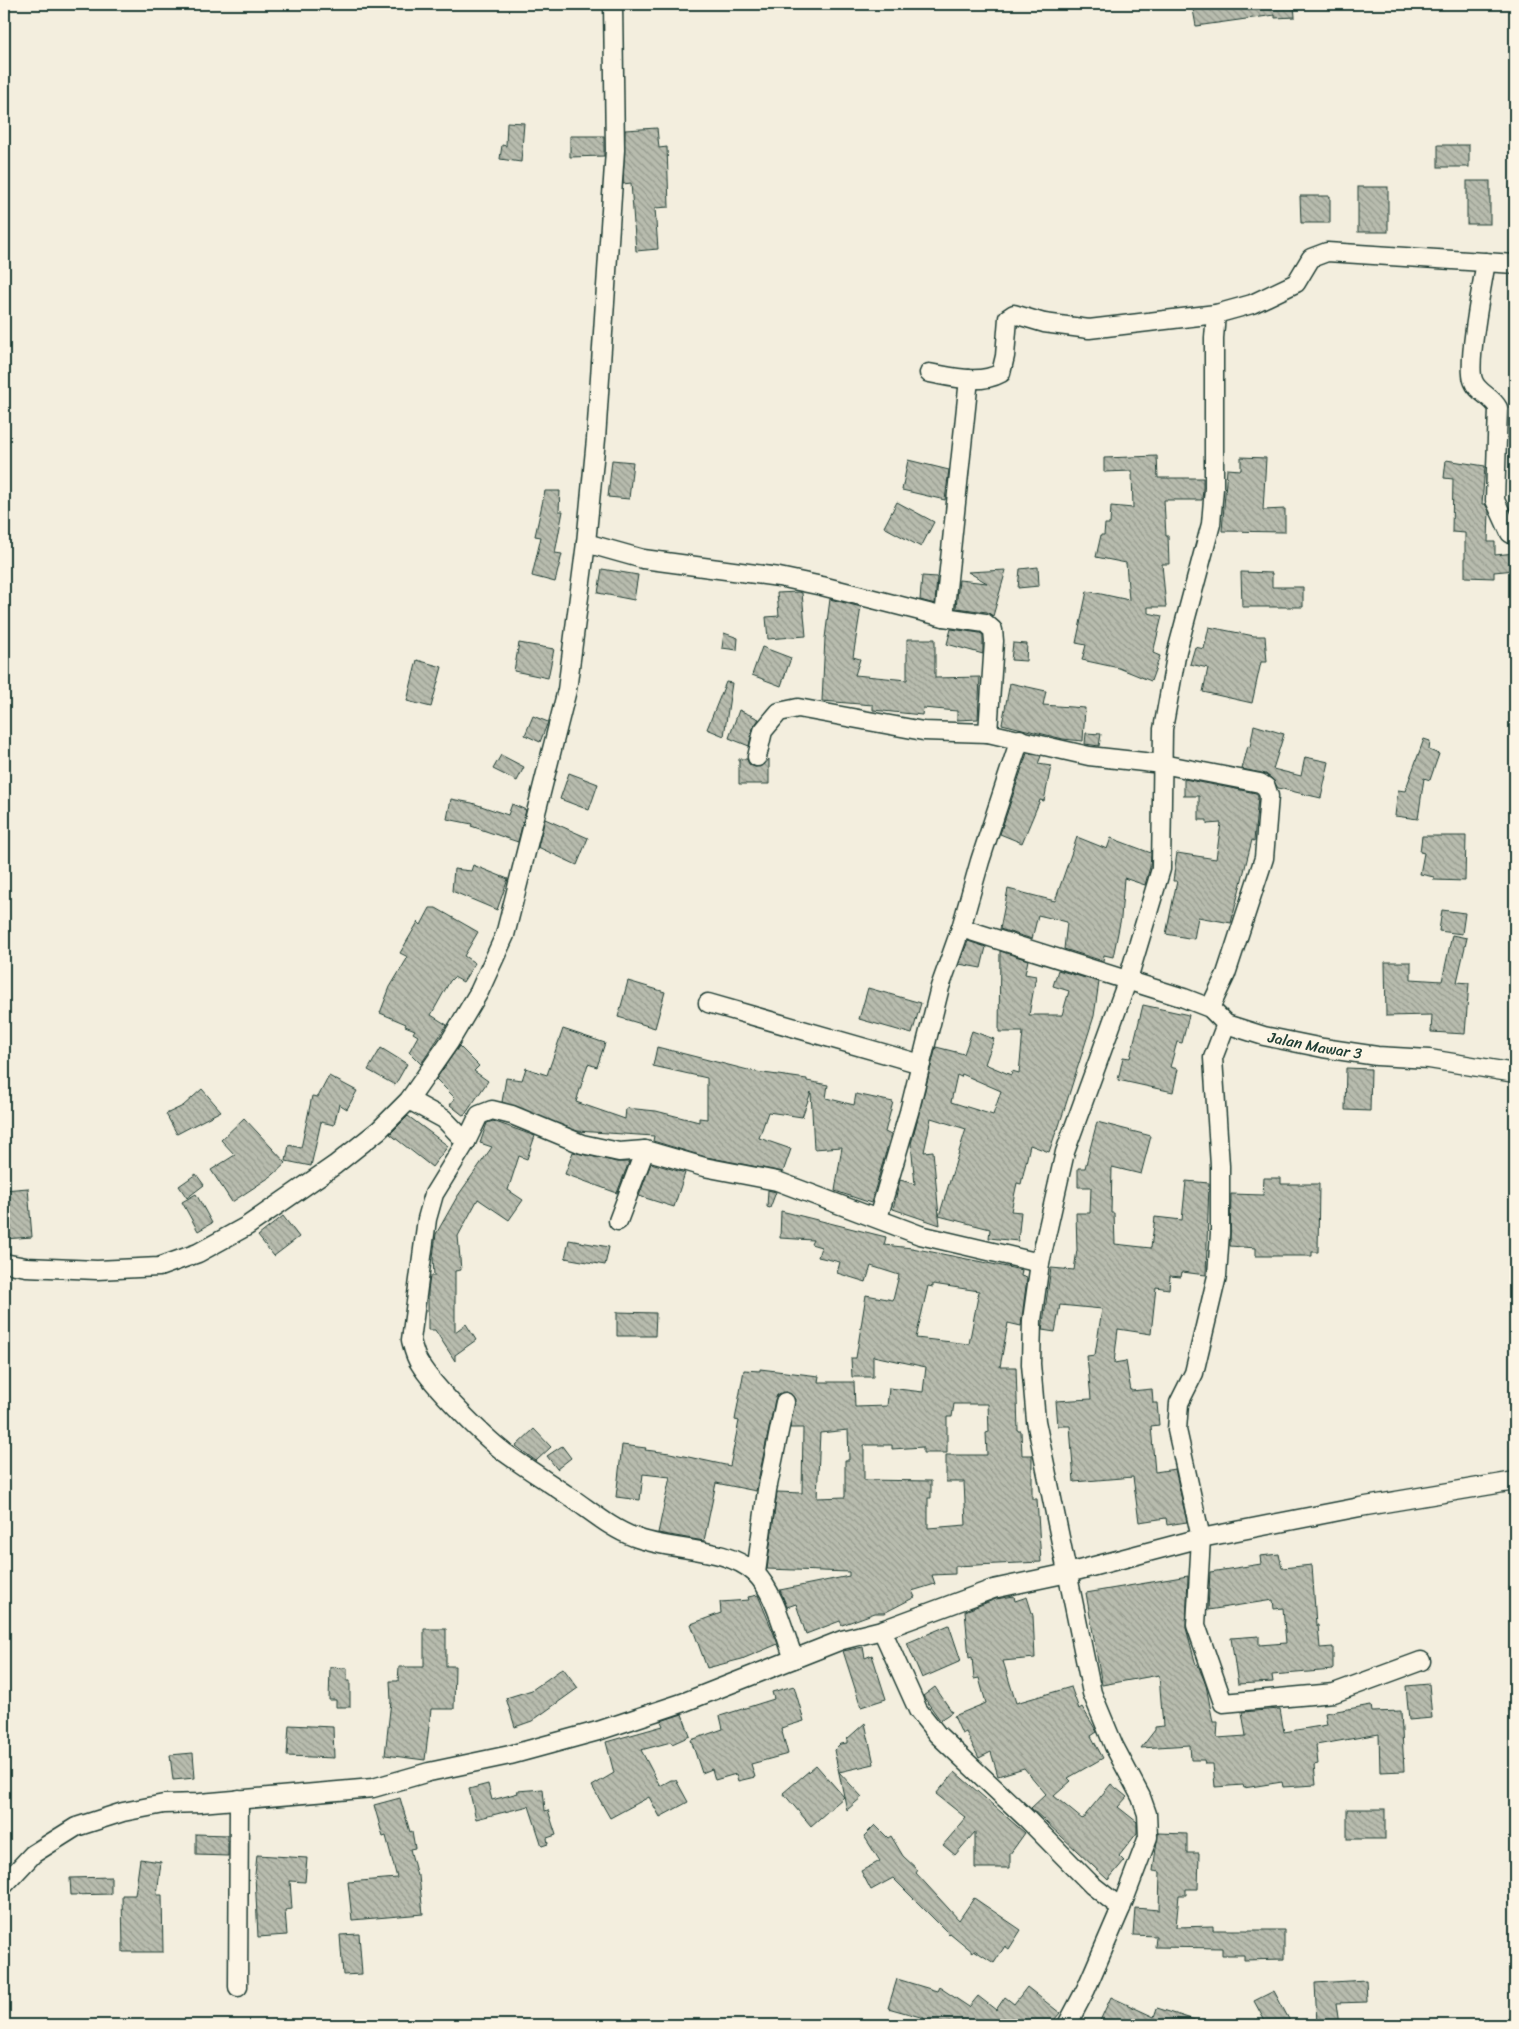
<svg xmlns="http://www.w3.org/2000/svg" width="1519" height="2029" viewBox="0 0 1519 2029" font-family="Sriracha,sans-serif">
<style>
.building{fill:url(#building-back-hatch);stroke:#1f3d34;fill-rule:evenodd}
.lines{fill:none;stroke-linecap:round;stroke-linejoin:round}
.street-casing{stroke:#1f3d34;stroke-width:21}
.street{stroke:#fcf5e5;stroke-width:18}
.labels{text-anchor:middle;stroke-width:4;stroke-linejoin:round;paint-order:stroke}
.street-label{font-size:15px;fill:#1f3d34;stroke:#fcf5e5}
</style>
<defs>
<pattern id="building-back-hatch" width="6" height="6" patternUnits="userSpaceOnUse" patternTransform="scale(1.25)"><rect width="6" height="6" fill="#b8bcae"/><path d="M-1 5l2 2M0 0l6 6M5-1l2 2" fill="none" stroke="#959a8e"/></pattern>
</defs>
<rect width="100%" height="100%" fill="#f3eede"/>
<filter id="ink" filterUnits="userSpaceOnUse"><feTurbulence type="fractalNoise" baseFrequency=".02" numOctaves="2"/><feDisplacementMap in="SourceGraphic" scale="10" xChannelSelector="R" yChannelSelector="G"/><feConvolveMatrix kernelMatrix="1 2 1 2 8 2 1 2 1" color-interpolation-filters="sRGB"/></filter>
<g filter="url(#ink)">
<g class="building">
<path d="M1192 4H1294L1295 17 1275 18V15L1196 26Z"/>
<path d="M507 122 524 123 521 162 500 159 502 145 506 146Z"/>
<path d="M657 128 659 148 667 147 669 207 655 208 658 249 636 251 631 183 623 184 625 130Z"/>
<path d="M570 136H604V156L570 157Z"/>
<rect x="1438" y="145" width="31" height="22"/>
<rect x="1467" y="181" width="23" height="43"/>
<rect x="1358" y="187" width="30" height="45"/>
<path d="M1300 196H1330V223H1301Z"/>
<path d="M1157 456 1158 478H1203V488L1202 500H1164L1166 536H1168L1169 564H1162L1166 607H1148V613L1162 616 1153 653 1160 656 1151 681 1119 668 1082 660 1086 645 1076 643 1087 591 1129 600 1126 563 1096 557 1101 535H1104L1105 524H1110L1111 506 1133 508 1132 471 1104 472V458Z"/>
<path d="M1241 457 1266 458 1263 510 1285 509V532L1222 531 1227 469 1241 470Z"/>
<path d="M612 460 633 462 629 499 608 497Z"/>
<path d="M908 460 949 470 945 500 902 490Z"/>
<path d="M1446 460 1485 466 1482 504H1485L1489 511 1488 542H1495V555L1515 553V570L1494 572V578L1465 577V533L1452 532 1453 479 1444 478Z"/>
<path d="M545 491H560L559 511H563L555 553 562 554 555 582 532 576 541 537 535 536Z"/>
<path d="M897 502 934 522 921 547 884 527Z"/>
<path d="M1038 567 1039 586 1018 588 1020 569Z"/>
<path d="M602 569 638 575 634 600 598 593Z"/>
<path d="M1006 570 993 616 987 612 956 608 959 580 987 583 968 572Z"/>
<path d="M1241 572 1272 573V587H1303V607H1242Z"/>
<path d="M922 576 937 577 935 604 920 600Z"/>
<path d="M798 592 802 593 806 636 768 639 766 617 779 616 777 593Z"/>
<path d="M830 599 861 607 853 657 860 659 855 675 907 680V639H935V678L980 677 978 719 957 720V711L923 708 922 715 873 710V705L822 701 825 638Z"/>
<path d="M1209 627 1254 636H1265L1267 662H1261L1252 703 1203 692 1208 668 1190 664 1195 647 1204 649Z"/>
<path d="M951 629 980 633 983 635V654L947 644Z"/>
<path d="M724 633 738 638 737 650 722 648Z"/>
<path d="M519 643 554 649 548 678 514 671Z"/>
<path d="M1013 643 1027 644 1026 661 1011 660Z"/>
<path d="M762 647 791 658 781 686 752 675Z"/>
<path d="M417 660 442 667 431 707 407 701Z"/>
<path d="M726 682 732 683 724 736 707 729Z"/>
<path d="M1010 683 1046 691 1043 705 1085 708 1083 741 1063 739 1002 724Z"/>
<path d="M739 710 759 719 753 728 749 746 729 738Z"/>
<path d="M533 716 548 722 540 742 525 735Z"/>
<path d="M1254 725 1284 734 1273 769 1301 776 1305 757 1329 762 1321 798 1278 788 1272 779 1266 774 1242 769 1248 746 1250 747Z"/>
<path d="M1086 733 1101 734 1099 746 1085 744Z"/>
<path d="M1424 739 1430 741 1429 750 1439 754 1430 780 1424 778 1418 819 1395 816 1398 790 1405 791Z"/>
<path d="M1027 753 1041 756 1038 764 1051 766 1044 801 1040 800 1022 843 1000 834Z"/>
<path d="M501 755 524 767 517 781 493 769Z"/>
<path d="M739 759H747L749 764 755 767 764 765 769 759V784H739Z"/>
<path d="M569 773 598 784 589 810 560 799Z"/>
<path d="M1184 779 1256 793 1258 797 1254 841 1252 840 1231 923 1198 917 1194 939 1166 934 1177 881H1173L1177 853 1216 859 1221 823 1207 824V820H1199V796H1184Z"/>
<path d="M451 799 472 803 508 815 512 804 526 810 518 842 471 826 472 824 447 819Z"/>
<path d="M545 819 588 838 577 865 538 847Z"/>
<path d="M1422 836H1466L1465 881 1434 880V877L1420 874 1424 853 1420 852Z"/>
<path d="M1077 837 1107 849 1111 838 1151 853 1150 867 1145 885 1124 878 1121 918 1113 957 1104 955 1103 961 1064 949 1067 922 1038 915 1032 939 1000 929 1008 889 1055 901Z"/>
<path d="M473 865 508 879 497 910 452 891 454 869 471 871Z"/>
<path d="M430 908H436L478 932 464 956 475 963 463 982 454 977 450 981 431 1015 447 1025 421 1064 409 1052 418 1036 413 1033 415 1030 405 1026 406 1024 380 1013 390 987 408 957 400 953 418 922 421 925Z"/>
<path d="M1442 910 1465 913 1462 934 1439 931Z"/>
<path d="M1452 935 1467 938 1457 982 1469 983 1465 1034 1431 1032 1432 1015 1386 1016 1385 962H1411V979L1442 981Z"/>
<path d="M968 941 986 947 981 968 959 964Z"/>
<path d="M1000 951 1028 960 1025 974 1036 976 1029 1015H1062L1069 991 1053 986 1058 970 1099 982 1094 1016 1058 1129H1057L1049 1152 1030 1145 1021 1184 1017 1183 1011 1211 1021 1212 1018 1241 989 1238 990 1229 939 1216 940 1225 893 1209 900 1180 915 1184 911 1144 936 1047 964 1054 972 1031 994 1039 985 1064 1011 1075 1012 1071 1019 1073 1023 1032H999ZM962 1074 1001 1091 993 1115 951 1102 957 1075 961 1077ZM931 1118 966 1129 939 1216 933 1151 924 1152Z"/>
<path d="M628 981 665 992 655 1028 618 1017Z"/>
<path d="M868 988 921 1003 912 1034 859 1019Z"/>
<path d="M1143 1005 1189 1015 1182 1043 1177 1042 1170 1067 1178 1069 1173 1092 1118 1080 1123 1057 1130 1058Z"/>
<path d="M563 1029 605 1043 597 1067 588 1064 576 1102 625 1119 626 1108 656 1111 699 1122V1118L707 1119V1078L653 1066 657 1047 756 1072 807 1079V1081L828 1085 826 1098 854 1105 856 1094 893 1102 885 1132 891 1135 871 1203 835 1191 842 1147 814 1149 811 1092 802 1117 768 1112 759 1138 791 1149 783 1172 706 1157 653 1141 654 1136 577 1131 502 1102 506 1078 522 1080 526 1068 547 1075Z"/>
<path d="M459 1046 479 1066 474 1071 488 1081 464 1116 450 1105 455 1098 436 1079Z"/>
<path d="M381 1048 407 1064 395 1085 368 1070Z"/>
<path d="M1346 1068 1371 1069 1370 1111 1345 1110Z"/>
<path d="M329 1076 357 1091 347 1109 339 1104 334 1125 321 1122 311 1166 286 1161 289 1145 301 1148 312 1096 318 1097Z"/>
<path d="M202 1089 221 1111 177 1134 166 1114 183 1106Z"/>
<path d="M408 1116 448 1146 432 1167 390 1134Z"/>
<path d="M244 1118 286 1163 273 1175 232 1202 211 1170 235 1155 221 1140Z"/>
<path d="M493 1121 535 1136 527 1159 519 1156 508 1190 523 1200 509 1220 478 1199 458 1236 461 1270 455 1271V1332L466 1324 476 1340 455 1355V1361L435 1330H428V1291L430 1276H434L433 1257 436 1234 457 1197 492 1147 480 1143 487 1123Z"/>
<path d="M1097 1122 1151 1136 1141 1174 1112 1167 1111 1213H1114L1115 1244 1151 1248 1155 1217 1182 1220 1186 1181 1209 1183 1206 1275 1182 1272 1181 1277 1170 1276 1169 1289 1156 1287 1151 1334 1118 1329 1114 1363 1126 1361 1131 1391 1152 1389 1153 1403H1157L1159 1425 1151 1426 1155 1472 1175 1469 1187 1522 1167 1525 1166 1518 1139 1522 1133 1477 1074 1482 1070 1426H1058L1056 1401 1091 1399 1087 1356 1095 1355 1102 1309 1060 1305 1055 1332 1042 1330 1051 1268 1074 1270 1077 1250 1076 1213H1090L1091 1187H1078V1168H1085Z"/>
<path d="M573 1152 617 1162H629L617 1193 565 1174Z"/>
<path d="M651 1163 685 1173 674 1207 639 1196Z"/>
<path d="M196 1174 204 1185 187 1198 179 1186Z"/>
<path d="M1264 1178H1281V1184H1319L1318 1252H1312V1256H1256V1248L1230 1246 1231 1194 1263 1195Z"/>
<path d="M28 1188 32 1237 4 1239V1190Z"/>
<path d="M768 1190 776 1192 770 1208 767 1207Z"/>
<path d="M196 1194 212 1223 198 1231 182 1202Z"/>
<path d="M781 1211 886 1237 884 1245 912 1248 1022 1270 1021 1276 1027 1278 1021 1326 1008 1323 1000 1367H1016L1018 1431H1021L1022 1455H1032V1499H1037L1041 1562 955 1566V1574L932 1575 935 1584 912 1591 915 1597 884 1613H875L842 1625 840 1621 806 1634 796 1604 787 1607 780 1590 849 1576V1572L767 1569 777 1492 802 1493 803 1428H790L795 1399 787 1392 777 1395 775 1400 756 1491 716 1483 704 1541 658 1533 670 1477 643 1474 640 1500 616 1497 622 1445 646 1448 645 1450 670 1453 730 1466 739 1421 735 1420 744 1370 760 1371V1369L819 1376 818 1382H854L855 1407 887 1406 889 1388 923 1392 926 1367 873 1356V1377H852L851 1358H856L866 1295 893 1300 899 1275 871 1266 866 1282 837 1273 840 1262 818 1257 821 1247 811 1244 813 1240 780 1238ZM933 1284 979 1291 969 1344 916 1338 928 1286 933 1287ZM954 1404H988L989 1432 986 1433 987 1455H946V1482H964L966 1525 928 1528V1498H931V1481L864 1480V1445H892V1449L923 1447V1453H947V1417H952ZM848 1430 849 1460H845V1497L817 1498 820 1433Z"/>
<path d="M283 1216 299 1237 274 1256 258 1236Z"/>
<path d="M569 1240 609 1247 605 1265 565 1258Z"/>
<path d="M617 1312 656 1313 655 1336H617Z"/>
<path d="M534 1429 551 1447 536 1461 516 1446Z"/>
<path d="M562 1446 571 1458 557 1469 547 1456Z"/>
<path d="M1279 1554 1282 1568 1312 1565 1316 1625H1318L1320 1648 1333 1647V1670L1272 1675 1273 1682 1238 1684 1231 1638 1259 1636V1645L1286 1643 1283 1608 1274 1609 1273 1600 1208 1610 1210 1572 1261 1564 1260 1556Z"/>
<path d="M1188 1576 1186 1628 1196 1665H1198L1206 1685 1213 1722H1218L1217 1738 1246 1736 1242 1712 1280 1709 1284 1732 1327 1725 1325 1713 1371 1705 1372 1712 1401 1711 1404 1771 1380 1772 1379 1734 1316 1745 1318 1764 1314 1765 1316 1785 1283 1787 1282 1782 1244 1788 1243 1785 1215 1787 1213 1764H1205L1204 1760H1191L1190 1745 1141 1748 1155 1730V1727L1163 1726 1159 1675 1102 1685 1086 1593Z"/>
<path d="M758 1595 778 1644 742 1659 707 1668 691 1624 721 1613 720 1602 749 1600 748 1597Z"/>
<path d="M1014 1596 1015 1601 1027 1597 1033 1616 1035 1658 1003 1661 1016 1703 1071 1687 1079 1709 1082 1707 1097 1732 1091 1736 1103 1758 1068 1778 1071 1781 1054 1796 1082 1819 1111 1784 1127 1797 1118 1807 1137 1822V1833L1119 1856 1124 1861 1108 1880 1031 1808 1046 1794 1024 1768 998 1776 991 1752 979 1758 966 1732 962 1734 954 1716 986 1703 979 1678 974 1679 972 1657 969 1658 965 1611 996 1599Z"/>
<path d="M949 1625 961 1661 922 1678 907 1643Z"/>
<path d="M424 1629H446V1666H455L454 1709H431L425 1760 385 1755 391 1701 390 1681H398L399 1667H424Z"/>
<path d="M863 1647 865 1658 872 1655 886 1699 861 1707 843 1651Z"/>
<path d="M330 1667 347 1668V1681H350V1707H336V1700H329Z"/>
<path d="M563 1668 578 1688 532 1721 515 1727 506 1698 532 1690Z"/>
<path d="M1429 1684 1432 1718 1409 1720 1406 1686Z"/>
<path d="M794 1686 804 1721 781 1728 788 1754 751 1764 755 1777 738 1781 736 1774 715 1780 712 1769 702 1773 691 1740 723 1729 720 1716 774 1699 772 1692Z"/>
<path d="M935 1687 952 1712 940 1720 923 1696Z"/>
<path d="M682 1714 690 1736 672 1744 671 1742 641 1750 660 1786 671 1780H676L688 1802 660 1817 649 1797 610 1818 592 1786 614 1773 606 1742 663 1726 661 1721Z"/>
<path d="M865 1723 874 1764 839 1772 862 1797 847 1810 834 1750 840 1744 847 1743V1739Z"/>
<path d="M289 1725 333 1727 334 1758 287 1756Z"/>
<path d="M193 1753 195 1778 173 1780 170 1755Z"/>
<path d="M816 1765 844 1797 811 1826 783 1793Z"/>
<path d="M955 1772 1025 1833 1010 1854V1868H975V1832L955 1855 943 1845 966 1818 936 1794Z"/>
<path d="M488 1784 492 1800 518 1793 517 1791 543 1789 545 1811 548 1810 556 1835 547 1838 548 1844 542 1846 529 1806 476 1819 469 1789Z"/>
<path d="M400 1798 410 1832 412 1831 415 1848 410 1849 417 1876H419L423 1914 352 1920 348 1882 397 1878 386 1836 383 1837 374 1805Z"/>
<rect x="1347" y="1809" width="38" height="30"/>
<path d="M875 1825 888 1838 891 1836 903 1856 918 1870 916 1873 959 1920 974 1898 1021 1930 1009 1949 1005 1946 994 1963 974 1950 973 1952 950 1933 949 1934 893 1878 871 1890 861 1871 880 1861 864 1836Z"/>
<path d="M1158 1833 1187 1834V1853H1199L1198 1889H1186V1895H1179L1176 1927 1213 1926V1930H1284V1959L1244 1960V1955H1222V1948L1155 1947 1156 1936 1133 1935 1135 1908 1159 1910 1160 1872 1153 1871Z"/>
<path d="M196 1834 228 1835V1856L196 1855Z"/>
<path d="M257 1855 307 1858 305 1882 290 1881 292 1909 285 1910 287 1935 258 1937 255 1875Z"/>
<path d="M140 1859 161 1862 157 1895H162L163 1952H123L122 1895H135Z"/>
<path d="M111 1877V1894L71 1895 70 1878Z"/>
<path d="M359 1934 362 1974 343 1975 340 1935Z"/>
<path d="M897 1979 937 1991 939 1987 969 2007 978 1996 996 2010 1005 1997 1014 2004 1027 1987 1060 2013 1050 2025H921L924 2018 888 2008Z"/>
<path d="M1366 1980 1367 2002 1336 2003 1339 2025H1317L1315 1983Z"/>
<path d="M1274 1991 1292 2025H1267L1254 2001Z"/>
<path d="M1111 1997 1154 2017 1157 2008 1201 2022 1200 2025H1098Z"/>
</g>
<g class="lines">
<g class="street-casing">
<g id="street">
<path d="M1486 262C1482 285 1467 363 1473 380 1477 393 1492 396 1498 408L1495 500 1510 533 1515 536"/>
<path d="M929 373C952 377 979 385 1001 373L1005 356 1008 318 1014 314 1044 323 1089 329 1216 314 1252 304 1296 283 1311 258 1327 252 1515 264"/>
<path d="M586 543 643 559 779 577 822 586 944 617 985 623 993 630 994 641 988 733"/>
<path d="M944 617 969 379"/>
<path d="M757 757 763 731 779 712 798 708 923 731 988 733 1089 756 1162 764 1260 783 1266 787 1269 796 1264 858 1226 974 1210 1008"/>
<path id="s1" d="M961 928 1184 998 1210 1008 1226 1024 1264 1036 1323 1048 1377 1056 1429 1059 1515 1073"/>
<path d="M708 1003 921 1064"/>
<path d="M1226 1024 1213 1058 1220 1166V1233L1217 1276 1194 1373 1179 1403 1177 1430 1201 1538 1196 1625 1223 1703 1334 1693 1421 1661"/>
<path d="M409 1100 444 1119 466 1142 479 1115 492 1110 512 1115 582 1144 619 1152 645 1150 704 1167 777 1181 920 1235 1040 1263"/>
<path d="M466 1142 434 1194 427 1219 411 1340C413 1348 415 1357 420 1364 433 1386 483 1436 504 1452 526 1468 550 1483 573 1499 592 1512 612 1529 634 1537 672 1552 726 1546 755 1573 775 1592 784 1633 794 1659"/>
<path d="M878 1218 909 1112 940 987 961 928 980 861 1020 739"/>
<path d="M618 1221 645 1150"/>
<path d="M4 1263 26 1267 97 1270 159 1267 198 1253 247 1226 335 1165 379 1130 409 1100 450 1041 479 992 505 935 567 690 586 543 596 439 615 150 613 4"/>
<path d="M756 1573 767 1490 785 1402"/>
<path d="M882 1630 918 1710 937 1734 1026 1818 1092 1885 1121 1908"/>
<path d="M4 1885 33 1854 76 1827 123 1812 164 1804 200 1803 373 1788 429 1772 510 1755 598 1731 682 1703 842 1640 882 1630 993 1589 1068 1573 1201 1538 1360 1507 1515 1481"/>
<path d="M238 1987 239 1799"/>
<path d="M1067 2025 1086 1989 1121 1908 1148 1837 1147 1814 1141 1797 1114 1746 1092 1693 1036 1421 1031 1364 1032 1320 1040 1263 1065 1152 1128 979 1161 869 1163 729 1177 651 1211 524 1214 488V338L1216 314"/>
</g>
</g>
<use href="#street" class="street"/>
</g>
</g>
<g class="labels">
<g class="street-label">
<text dy="5" stroke="none"><textPath href="#s1" startOffset="376">Jalan Mawar 3</textPath></text>
</g>
</g>
<rect width="1519" height="2029" fill="none" stroke="#fcf5e5" stroke-width="20"/>
<rect x="10" y="10" width="1499" height="2009" fill="none" stroke="#1f3d34" stroke-width="2" filter="url(#ink)"/>
</svg>
